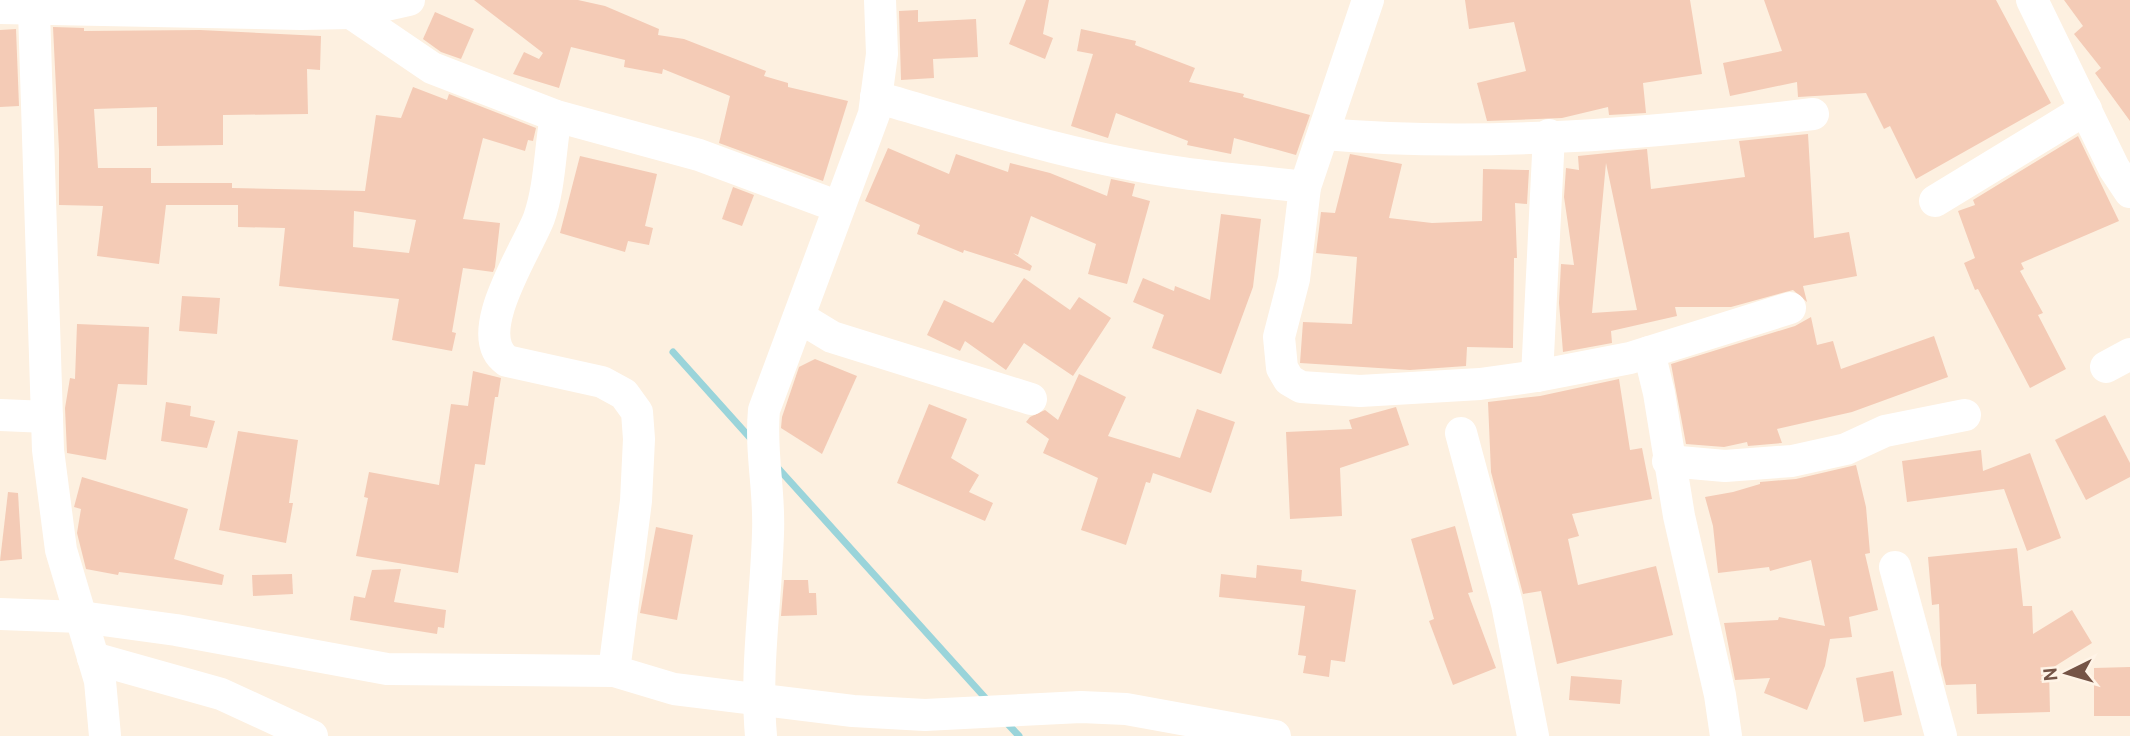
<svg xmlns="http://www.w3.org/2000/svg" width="2130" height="736" viewBox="0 0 2130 736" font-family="Cabin,sans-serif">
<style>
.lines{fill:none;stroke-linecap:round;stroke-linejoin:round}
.stream{stroke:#9ad4da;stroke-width:7}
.building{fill:#f4cbb6;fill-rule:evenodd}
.minor{stroke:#fff;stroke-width:32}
</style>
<rect width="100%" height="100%" fill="#fdf0e0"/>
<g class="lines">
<g class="stream">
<path d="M673 352 752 440"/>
<path d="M777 467 989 702"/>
<path d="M1006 722 1019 736"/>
</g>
</g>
<g class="building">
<path d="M474 0H578L605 6 659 29 658 35 684 39 766 71 764 76 788 83V87L848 101 823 181 719 143 730 96 663 69 662 74 624 67 625 60 571 47 559 88 513 74 524 52 539 59 543 53Z"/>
<path d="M1026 0H1049L1043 34 1053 38 1045 59 1009 44Z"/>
<path d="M1465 0H1690L1702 74 1643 83 1646 113 1609 115 1608 107 1562 118 1487 121 1477 83 1526 71 1514 22 1469 29Z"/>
<path d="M1764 0H1996L2051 103 1916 179 1890 126 1884 129 1866 93 1798 97 1797 82 1730 96 1723 63 1782 51Z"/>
<path d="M2064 0H2130V121L2095 73 2101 68 2074 34 2083 26Z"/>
<path d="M918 10V22L976 19 978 57 933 59 934 78 901 80 899 11Z"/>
<path d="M435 12 474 29 461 59 441 52 423 39Z"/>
<path d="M53 27 84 28V31L200 30 321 36 320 70 307 69 308 114 223 115V145L157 146V107L94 109 98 168H151V183H232V188L365 191 376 115 401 118 413 87 447 100 449 94 536 128 533 141 528 140 525 151 483 138 463 219 500 223 495 267 493 272 463 268 452 332 456 333 452 351 392 340 399 299 279 286 285 228 238 227V205H166L159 264 97 256 103 206 59 205V150ZM354 211 416 220 409 253 353 247Z"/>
<path d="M16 29 19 106 0 107V30Z"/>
<path d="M1081 29 1136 41 1135 45 1195 68 1189 82 1244 94 1243 97 1310 115 1296 155 1234 138 1231 154 1187 145 1188 141 1116 113 1108 138 1071 126 1093 54 1077 51Z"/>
<path d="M1808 134 1814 238 1849 232 1857 276 1803 286 1807 302 1793 290 1731 307H1675L1677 316 1611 331 1612 343 1563 352 1559 303 1561 264 1574 265 1564 197 1566 168 1579 170 1578 156 1647 149 1651 189 1745 177 1739 141ZM1606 163 1637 310 1592 313Z"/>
<path d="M2078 136 2119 221 2021 263 2024 269 2020 271 2043 313 2038 315 2066 369 2030 388 1978 289 1975 290 1964 263 1975 258 1958 211 1975 205 1973 200Z"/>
<path d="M888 148 949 174 956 154 1008 172 1010 163 1050 173 1107 196 1111 179 1135 184 1132 196 1150 201 1127 284 1088 274 1096 244 1031 216 1018 255 1013 253 1032 266 1030 271 964 250 963 253 917 234 920 225 865 201Z"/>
<path d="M1350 154 1402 164 1389 218 1432 223 1482 221 1483 169 1529 170 1527 204 1515 203 1517 258H1514L1513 348 1467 347 1466 366 1410 370 1300 363 1303 322 1352 324 1357 257 1316 253 1321 212 1335 213Z"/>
<path d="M580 156 657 174 645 226 653 228 649 245 628 241 625 252 560 233Z"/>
<path d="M733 187 754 195 742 226 722 219Z"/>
<path d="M1221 214 1261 219 1253 287 1221 374 1152 348 1164 315 1133 302 1143 278 1174 291 1175 286 1210 300Z"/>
<path d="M1024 278 1070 310 1079 297 1111 318 1073 376 1024 343 1006 370 965 341 960 351 927 335 944 300 993 323Z"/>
<path d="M182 296 220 298 217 334 179 331Z"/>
<path d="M1811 317 1817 345 1833 341 1841 369 1934 336 1948 377 1852 412 1777 429 1782 443 1748 446 1747 442 1724 447 1686 444 1671 364 1795 326Z"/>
<path d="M77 324 149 327 147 385 118 384 106 460 67 453 65 408 70 378 75 379Z"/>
<path d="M815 359 857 376 822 454 781 428 782 417 799 367Z"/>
<path d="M473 371 501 378 498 397H495L485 465 475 464 458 573 356 556 368 498 364 497 369 472 439 485 451 404 468 406Z"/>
<path d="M1079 374 1126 397 1108 436 1180 458 1197 409 1235 422 1211 493 1153 473 1150 483 1146 482 1126 545 1081 530 1098 478 1043 453 1049 439 1026 422 1030 417 1045 410 1058 420Z"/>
<path d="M1619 379 1630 450 1642 448 1652 499 1572 514 1579 536 1568 539 1578 585 1656 566 1673 635 1557 664 1541 591 1523 594 1491 472 1488 402 1540 396Z"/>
<path d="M166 402 191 406 190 416 215 421 207 448 161 441Z"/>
<path d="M929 404 967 419 951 458 979 475 969 492 993 503 985 521 897 483Z"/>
<path d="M1396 407 1409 445 1340 468 1342 516 1290 519 1286 432 1352 429 1349 420Z"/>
<path d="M2105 415 2130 463V477L2086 500 2055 440Z"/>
<path d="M238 431 298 440 289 503H293L286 543 219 530Z"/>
<path d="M1981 450 1983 471 2030 453 2061 538 2027 551 2004 489 1907 502 1902 461Z"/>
<path d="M1856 465 1866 507 1870 553 1865 554 1878 610 1849 617 1852 637 1830 639 1825 666 1807 710 1764 693 1770 678 1735 680 1724 623 1778 620 1779 617 1825 626 1811 560 1770 571 1769 567 1718 573 1713 526 1705 497 1733 492 1760 484V482L1796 479Z"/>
<path d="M82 477 188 509 174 559 224 575 222 585 119 572 118 575 86 569 77 533 81 509 74 507Z"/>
<path d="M8 492 18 493 22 559 0 561Z"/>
<path d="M1455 526 1473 592 1468 593 1496 668 1453 685 1429 621 1434 619 1411 539Z"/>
<path d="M656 527 693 535 677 620 640 613Z"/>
<path d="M2017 548 2023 606H2032L2033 634 2072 610 2092 643 2049 670 2050 712 1977 714 1976 684 1946 685 1941 665 1939 604 1932 605 1928 557Z"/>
<path d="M1257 565 1302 570 1301 581 1356 590 1345 662 1331 660 1329 677 1303 673 1306 656 1298 655 1305 606 1219 597 1221 574 1256 578Z"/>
<path d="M401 569 394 602 446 610 444 628 438 627 437 634 350 620 354 596 365 598 372 570Z"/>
<path d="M292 574 293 594 253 596 252 575Z"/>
<path d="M784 580H808L809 593H816L817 615 781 616Z"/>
<path d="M2130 667V716H2094V668Z"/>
<path d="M1893 671 1902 715 1864 722 1856 678Z"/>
<path d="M1571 676 1622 680 1620 704 1569 700Z"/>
</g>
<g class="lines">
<g class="minor">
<path d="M31 0 34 11 48 450 61 550 100 681 105 736"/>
<path d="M1368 0 1305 187 1294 279 1279 337 1282 368 1289 380 1301 387 1360 391 1480 384 1537 376 1630 358 1790 308"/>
<path d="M2032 0 2114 168 2130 192"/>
<path d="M0 8 301 14 351 13 409 0"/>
<path d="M351 13 432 68 556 116 699 155 839 207"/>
<path d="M876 97C977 126 1079 159 1183 173 1224 179 1265 182 1305 187"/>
<path d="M556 116C550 148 550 187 539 218 527 250 469 335 507 361L602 382 624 394 637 412 639 439 636 501 614 671"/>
<path d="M1324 134C1486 148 1651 133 1813 114"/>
<path d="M1935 201 2086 109"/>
<path d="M799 317 832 337 1031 399"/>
<path d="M1649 352 1659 393 1679 516 1720 695 1726 736"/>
<path d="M2106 367 2130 354"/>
<path d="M1537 376 1549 135"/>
<path d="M0 415 47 417"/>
<path d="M1461 433 1507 604 1533 736"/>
<path d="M1668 461 1725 466 1792 461 1846 449 1885 431 1965 415"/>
<path d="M1895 567 1941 736"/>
<path d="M0 614 81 617 176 630 387 669 614 671 674 689 853 711 925 715 1081 707 1126 709 1275 736"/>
<path d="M93 658 221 694 312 736"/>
<path d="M761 736C755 669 766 601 768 533 770 492 760 452 764 410L874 114 882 54 880 0"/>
</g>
</g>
<g transform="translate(2067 673) rotate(265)" stroke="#fff4e7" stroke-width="5" paint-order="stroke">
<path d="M0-5L12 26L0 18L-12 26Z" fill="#755446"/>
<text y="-10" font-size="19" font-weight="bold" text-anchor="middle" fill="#755446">N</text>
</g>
</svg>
